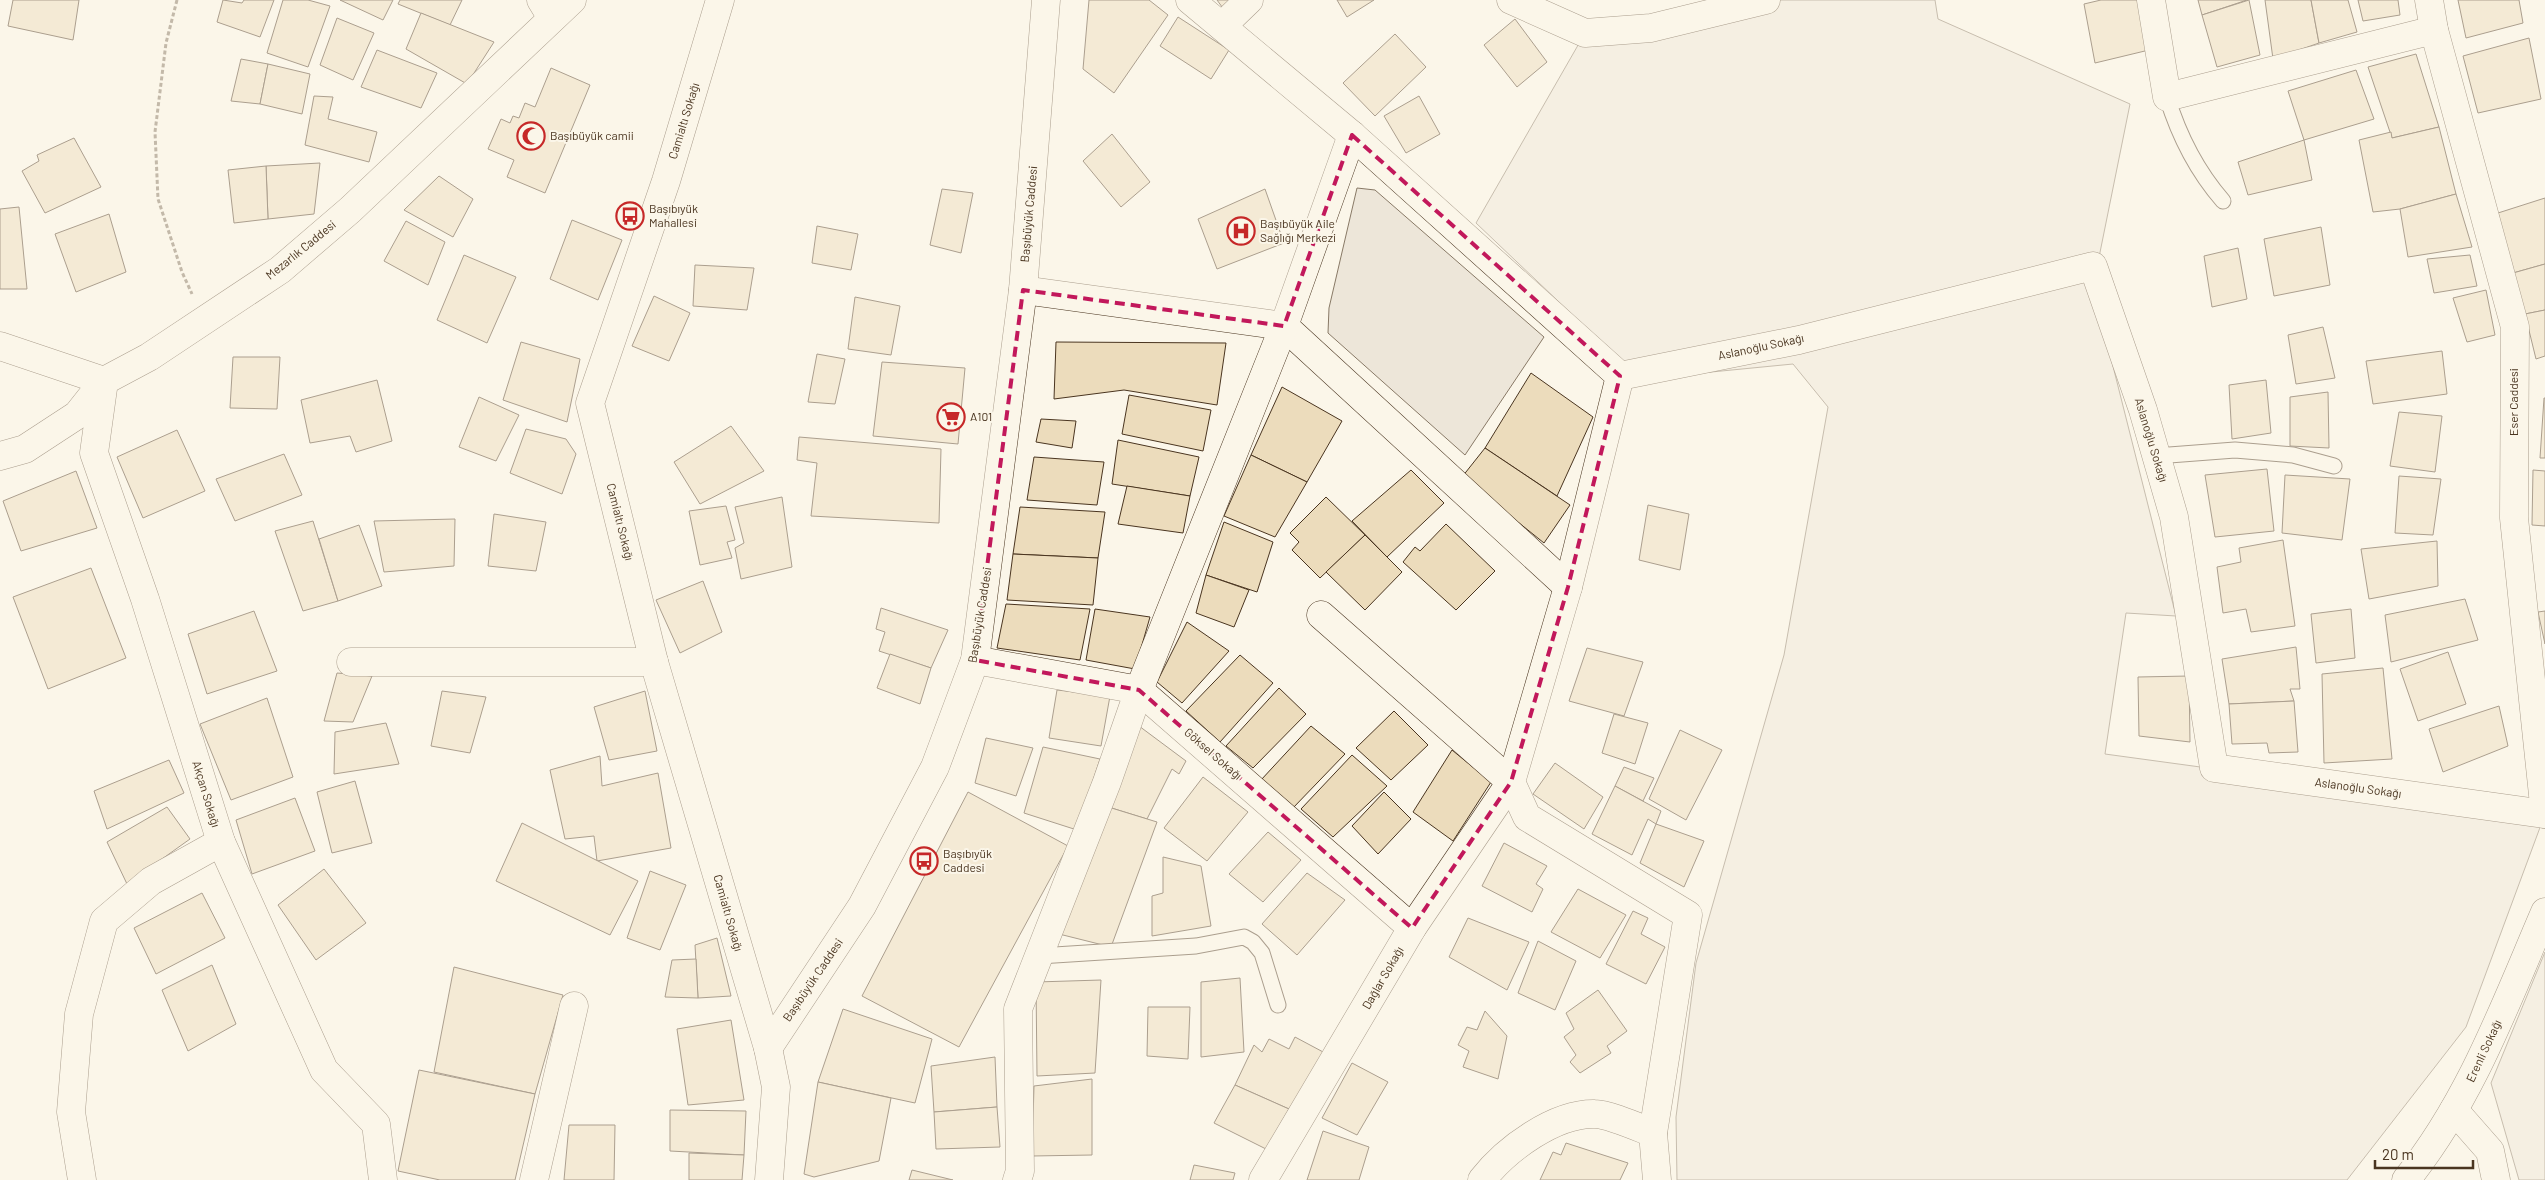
<svg xmlns="http://www.w3.org/2000/svg" width="2545" height="1180" viewBox="0 0 2545 1180" font-family="Barlow,sans-serif">
<style>
.green{fill:#ede6d9;stroke:#887966}
.building{fill:#ecdcbc;stroke:#4a3520}
.lines{fill:none;stroke-linecap:round;stroke-linejoin:round}
.service-casing{stroke:#4a3520;stroke-width:17}
.minor-casing{stroke:#4a3520;stroke-width:29}
.tertiary-casing{stroke:#4a3520;stroke-width:29}
.secondary-casing{stroke:#4a3520;stroke-width:29}
.path{stroke:#7f6f5c;stroke-width:3;stroke-dasharray:4 2.5;stroke-linecap:butt}
.service{stroke:#fbf6e9;stroke-width:15}
.minor{stroke:#fbf6e9;stroke-width:28}
.tertiary{stroke:#fbf6e9;stroke-width:28}
.secondary{stroke:#fbf6e9;stroke-width:28}
.marked{fill:none;stroke:#c2185b;stroke-width:4;stroke-dasharray:10 6;stroke-linejoin:round}
.labels{text-anchor:middle;stroke-width:4;stroke-linejoin:round;paint-order:stroke}
.street-label{font-size:12px;fill:#4a3520;stroke:#fbf6e9}
.poi-label{font-size:12px;fill:#4a3520;stroke:#fbf6e9;text-anchor:start}
</style>
<rect width="100%" height="100%" fill="#fbf6e9"/>
<g class="green">
<path d="M1728 0H1935L1938 19 2130 104 2093 287 2176 616 2126 613 2105 754 2545 814 2466 1027 2347 1180H1677L1676 1117 1696 963 1784 655 1828 407 1793 364 1640 379 1476 223 1585 33Z"/>
<path d="M1357 188 1375 190 1544 337 1465 455 1328 333 1329 308Z"/>
<path d="M2545 952V1180H2519L2491 1083Z"/>
</g>
<g class="building">
<path d="M13 0H79L73 40 8 26Z"/>
<path d="M223 0 242 3 244 0H274L260 37 217 22Z"/>
<path d="M283 0H308L330 6 308 67 267 53Z"/>
<path d="M340 0H393L383 20Z"/>
<path d="M400 0H462L450 25 398 4Z"/>
<path d="M1089 0H1149L1168 15 1114 93 1083 69Z"/>
<path d="M1217 0H1238L1225 11Z"/>
<path d="M1337 0H1374L1347 17Z"/>
<path d="M2101 0H2139L2149 50 2095 63 2084 4Z"/>
<path d="M2198 0H2247L2202 15Z"/>
<path d="M2249 0 2260 55 2217 67 2202 15Z"/>
<path d="M2265 0H2311L2319 43 2273 59Z"/>
<path d="M2311 0H2348L2357 32 2319 43Z"/>
<path d="M2358 0H2398L2400 15 2363 21Z"/>
<path d="M2458 0H2519L2523 23 2466 38Z"/>
<path d="M421 13 494 42 467 84 406 49Z"/>
<path d="M1178 17 1229 50 1211 79 1160 46Z"/>
<path d="M337 18 374 33 353 80 320 65Z"/>
<path d="M1515 19 1547 62 1517 87 1484 45Z"/>
<path d="M1395 34 1426 67 1375 116 1343 83Z"/>
<path d="M2529 38 2541 99 2478 113 2463 56Z"/>
<path d="M377 50 437 73 421 108 361 87Z"/>
<path d="M2416 54 2439 127 2392 138 2368 67Z"/>
<path d="M241 59 268 64 260 104 231 101Z"/>
<path d="M268 64 310 74 302 114 260 104Z"/>
<path d="M551 68 590 85 545 193 507 177 514 160 488 149 501 119 510 123 513 116 519 118 525 103 535 107Z"/>
<path d="M2356 70 2374 119 2304 140 2288 91Z"/>
<path d="M314 96 333 97 328 119 377 132 369 162 305 145Z"/>
<path d="M1419 96 1440 134 1406 153 1384 116Z"/>
<path d="M2439 127 2456 194 2400 209 2373 212 2359 140 2391 132 2392 138Z"/>
<path d="M1112 134 1150 182 1121 207 1083 161Z"/>
<path d="M74 138 101 187 45 213 22 171 39 161 37 155Z"/>
<path d="M2304 140 2312 180 2248 195 2238 162Z"/>
<path d="M320 163 314 214 268 219 266 166Z"/>
<path d="M266 166 268 219 234 223 228 170Z"/>
<path d="M439 176 473 199 453 237 404 210Z"/>
<path d="M942 189 973 193 961 253 930 245Z"/>
<path d="M1265 189 1284 243 1217 269 1198 219Z"/>
<path d="M2456 194 2472 247 2408 257 2400 209Z"/>
<path d="M2545 198V264L2513 273 2498 213Z"/>
<path d="M19 207 27 289H0V209Z"/>
<path d="M109 214 126 272 76 292 55 234Z"/>
<path d="M572 220 622 240 598 300 550 279Z"/>
<path d="M406 221 445 242 428 285 384 261Z"/>
<path d="M817 226 858 234 851 270 812 263Z"/>
<path d="M2321 227 2330 285 2274 296 2264 239Z"/>
<path d="M2238 248 2247 299 2212 307 2204 256Z"/>
<path d="M464 255 516 277 487 343 437 320Z"/>
<path d="M2470 255 2477 286 2434 293 2427 259Z"/>
<path d="M2545 264V310L2525 314 2513 273Z"/>
<path d="M695 265 754 268 747 310 693 306Z"/>
<path d="M2486 290 2495 335 2467 342 2453 298Z"/>
<path d="M654 296 690 313 669 361 632 346Z"/>
<path d="M855 297 900 306 891 355 848 349Z"/>
<path d="M2545 310V356L2536 359 2525 314Z"/>
<path d="M2323 327 2335 378 2296 384 2288 335Z"/>
<path d="M521 342 580 359 567 422 503 400Z"/>
<path d="M1056 342 1226 343 1217 405 1124 390 1054 399Z"/>
<path d="M2442 351 2447 394 2373 404 2366 361Z"/>
<path d="M817 354 845 359 835 404 808 402Z"/>
<path d="M233 357H280L277 409 230 408Z"/>
<path d="M882 362 965 368 958 444 873 436Z"/>
<path d="M1531 373 1593 417 1557 496 1485 448Z"/>
<path d="M377 380 392 441 356 452 350 436 310 443 301 400Z"/>
<path d="M2266 380 2271 433 2232 439 2229 385Z"/>
<path d="M1282 387 1342 421 1307 482 1251 455Z"/>
<path d="M2328 392 2329 448 2290 446V397Z"/>
<path d="M1129 395 1211 410 1203 451 1122 434Z"/>
<path d="M479 397 519 415 496 461 459 447Z"/>
<path d="M2544 398H2545V458H2540Z"/>
<path d="M2399 412 2442 416 2435 472 2390 466Z"/>
<path d="M1041 419 1076 421 1072 448 1036 442Z"/>
<path d="M731 426 764 471 700 504 674 462Z"/>
<path d="M526 429 566 439 576 454 562 494 510 473Z"/>
<path d="M177 430 205 491 143 518 117 457Z"/>
<path d="M799 437 941 449 939 523 811 516 817 463 797 460Z"/>
<path d="M1118 440 1199 457 1190 496 1112 484Z"/>
<path d="M1485 448 1570 505 1544 543 1462 477Z"/>
<path d="M284 454 302 495 235 521 216 479Z"/>
<path d="M1251 455 1307 482 1275 537 1224 516Z"/>
<path d="M1034 457 1104 462 1097 505 1027 500Z"/>
<path d="M2267 469 2274 531 2215 537 2205 475Z"/>
<path d="M1411 470 1444 503 1387 557 1352 521Z"/>
<path d="M2533 470 2545 471V526L2532 525Z"/>
<path d="M76 471 97 528 21 551 3 501Z"/>
<path d="M2285 475 2350 479 2342 540 2282 533Z"/>
<path d="M2399 476 2441 479 2433 535 2395 533Z"/>
<path d="M1127 486 1190 496 1183 533 1118 524Z"/>
<path d="M782 497 792 567 741 579 735 548 744 543 735 507Z"/>
<path d="M1326 497 1365 535 1320 578 1292 550 1299 542 1290 533Z"/>
<path d="M1648 505 1689 514 1680 570 1639 560Z"/>
<path d="M726 506 735 540 727 542 732 558 700 565 689 511Z"/>
<path d="M1020 507 1105 512 1098 558 1013 554Z"/>
<path d="M494 514 546 522 536 571 488 566Z"/>
<path d="M455 519 454 566 384 572 374 521Z"/>
<path d="M313 521 338 601 303 611 275 531Z"/>
<path d="M1224 522 1273 542 1257 592 1206 575Z"/>
<path d="M1446 524 1495 571 1456 610 1403 562 1415 547 1420 551Z"/>
<path d="M359 525 382 586 338 601 319 539Z"/>
<path d="M1365 535 1402 572 1365 610 1326 572Z"/>
<path d="M2283 540 2295 626 2251 632 2246 609 2223 613 2217 567 2241 562 2239 548Z"/>
<path d="M2437 541 2438 586 2369 599 2361 549Z"/>
<path d="M1013 554 1098 558 1093 605 1007 600Z"/>
<path d="M91 568 126 658 48 689 13 597Z"/>
<path d="M1206 575 1249 590 1234 627 1196 613Z"/>
<path d="M703 581 722 632 680 653 656 600Z"/>
<path d="M2465 599 2478 640 2391 662 2385 615Z"/>
<path d="M1006 604 1090 609 1080 660 997 648Z"/>
<path d="M881 608 948 630 931 668 879 651 885 632 876 629Z"/>
<path d="M1095 609 1150 617 1135 669 1086 660Z"/>
<path d="M2351 609 2355 658 2316 663 2311 614Z"/>
<path d="M254 611 277 671 207 694 188 634Z"/>
<path d="M2545 611V644L2538 612Z"/>
<path d="M1187 622 1229 651 1182 703 1157 682Z"/>
<path d="M2296 647 2300 689H2290L2294 701 2229 704 2222 659Z"/>
<path d="M1587 648 1643 662 1624 716 1569 701Z"/>
<path d="M2448 652 2466 704 2418 721 2400 669Z"/>
<path d="M890 654 931 668 920 704 877 688Z"/>
<path d="M1240 655 1273 683 1220 742 1186 711Z"/>
<path d="M2383 668 2392 759 2324 763 2322 674Z"/>
<path d="M337 673 372 676 353 722 324 721Z"/>
<path d="M2189 676 2190 742 2139 736 2138 677Z"/>
<path d="M1279 688 1306 714 1253 768 1226 746Z"/>
<path d="M1057 690 1110 696 1101 746 1049 738Z"/>
<path d="M442 691 486 697 470 753 431 746Z"/>
<path d="M645 691 657 751 609 760 594 707Z"/>
<path d="M267 698 293 777 231 800 200 724Z"/>
<path d="M2294 701 2298 752 2269 753 2267 743 2232 744 2229 704Z"/>
<path d="M2499 706 2508 746 2443 772 2429 729Z"/>
<path d="M1394 711 1428 745 1391 780 1356 748Z"/>
<path d="M1614 714 1648 723 1635 764 1602 753Z"/>
<path d="M386 723 399 764 334 774 335 732Z"/>
<path d="M1139 726 1186 761 1179 774 1172 769 1147 819 1105 806Z"/>
<path d="M1311 726 1345 754 1292 809 1261 780Z"/>
<path d="M1680 730 1722 750 1686 820 1649 799Z"/>
<path d="M986 738 1033 748 1016 796 975 783Z"/>
<path d="M1043 747 1100 759 1077 830 1024 813Z"/>
<path d="M1452 750 1491 782 1453 841 1413 812Z"/>
<path d="M1352 755 1387 786 1333 837 1301 809Z"/>
<path d="M600 756 602 786 658 773 671 848 597 861 594 836 565 839 550 770Z"/>
<path d="M169 760 184 793 107 829 94 791Z"/>
<path d="M1555 763 1603 797 1584 829 1533 794Z"/>
<path d="M1624 767 1654 778 1643 801 1615 786Z"/>
<path d="M1203 777 1248 812 1207 861 1164 828Z"/>
<path d="M355 781 372 843 332 853 317 792Z"/>
<path d="M1615 786 1661 811 1656 824 1648 819 1632 855 1592 834Z"/>
<path d="M968 792 1068 846 959 1047 862 996Z"/>
<path d="M1384 792 1411 819 1378 854 1352 826Z"/>
<path d="M295 798 315 851 252 874 236 820Z"/>
<path d="M1105 806 1157 822 1111 947 1059 934Z"/>
<path d="M167 807 190 839 127 884 107 842Z"/>
<path d="M522 823 638 881 610 935 496 881Z"/>
<path d="M1656 824 1704 841 1684 887 1640 863Z"/>
<path d="M1268 832 1301 860 1263 902 1229 874Z"/>
<path d="M1504 843 1547 866 1536 884 1543 889 1532 912 1482 886Z"/>
<path d="M1163 857 1201 866 1211 926 1152 936V896L1163 893Z"/>
<path d="M324 869 366 923 316 960 278 905Z"/>
<path d="M650 871 686 885 660 950 627 938Z"/>
<path d="M1307 873 1345 900 1297 955 1262 924Z"/>
<path d="M1578 889 1626 915 1600 958 1551 932Z"/>
<path d="M202 893 225 938 156 974 134 928Z"/>
<path d="M1633 911 1648 918 1641 934 1665 947 1646 984 1606 964Z"/>
<path d="M1468 918 1529 942 1507 990 1449 957Z"/>
<path d="M717 938 731 996 698 998 695 945Z"/>
<path d="M1538 941 1576 961 1555 1010 1518 993Z"/>
<path d="M696 959 698 998 665 997 672 960Z"/>
<path d="M212 965 236 1024 188 1051 162 990Z"/>
<path d="M454 967 563 995 535 1094 434 1072Z"/>
<path d="M1240 978 1244 1052 1201 1057V982Z"/>
<path d="M1101 980 1095 1073 1037 1076 1036 982Z"/>
<path d="M1598 990 1627 1031 1607 1046 1611 1053 1580 1073 1570 1062 1576 1055 1564 1037 1574 1029 1566 1013Z"/>
<path d="M1148 1007H1190L1188 1059 1147 1056Z"/>
<path d="M843 1009 932 1039 915 1103 818 1082Z"/>
<path d="M1485 1011 1507 1036 1498 1079 1463 1067 1469 1051 1458 1045 1467 1027 1477 1030Z"/>
<path d="M731 1020 744 1100 688 1105 677 1029Z"/>
<path d="M1295 1037 1325 1053 1289 1109 1235 1085 1254 1045 1262 1052 1269 1039 1289 1049Z"/>
<path d="M995 1057 997 1107 934 1112 931 1066Z"/>
<path d="M1352 1063 1388 1082 1357 1135 1322 1118Z"/>
<path d="M419 1070 535 1094 515 1180H440L398 1171Z"/>
<path d="M1092 1079V1155L1032 1156 1034 1086Z"/>
<path d="M818 1082 891 1098 879 1161 814 1177 804 1174Z"/>
<path d="M1235 1085 1289 1109 1266 1149 1214 1123Z"/>
<path d="M997 1107 1000 1147 936 1149 934 1112Z"/>
<path d="M670 1110 746 1111 744 1155 670 1151Z"/>
<path d="M569 1125H615L614 1180H564Z"/>
<path d="M1323 1131 1369 1147 1359 1180H1307Z"/>
<path d="M1566 1143 1628 1163 1620 1180H1540L1553 1152 1561 1155Z"/>
<path d="M689 1153 744 1155 742 1180H689Z"/>
<path d="M1194 1165 1235 1173 1233 1180H1190Z"/>
<path d="M912 1170 953 1180H909Z"/>
</g>
<g class="lines">
<g class="service-casing">
<g id="service">
<path d="M2167 97C2179 136 2196 170 2223 201"/>
<path d="M2156 456 2235 450 2293 455 2334 466"/>
<path d="M1039 956 1196 946 1244 937 1253 942 1262 953 1278 1005"/>
</g>
</g>
<g class="minor-casing">
<g id="minor">
<path d="M1190 0 1352 135 1620 376 1568 587 1511 782 1527 817 1688 915 1653 1133 1657 1180"/>
<path d="M1511 0 1585 33 1651 28 1766 0"/>
<path d="M2151 0 2167 97 2434 30"/>
<path d="M2429 0 2434 30 2515 327 2514 518 2545 814"/>
<path d="M1222 26 1249 0"/>
<path d="M1023 290 1284 326 1568 587"/>
<path d="M1620 376 1799 340 2093 266 2143 410 2174 517 2214 768 2545 814"/>
<path d="M104 381 94 453 145 599 221 842 324 1070 376 1124 383 1180"/>
<path d="M975 660 1139 690 1412 928"/>
<path d="M351 662H654"/>
<path d="M2454 1110 2490 1151 2496 1180"/>
<path d="M82 1180 71 1112 79 1014 104 921 151 881 221 842"/>
<path d="M534 1180 574 1006"/>
<path d="M1017 1180 1020 1171 1018 1009 1107 782 1139 690 1284 326 1352 135"/>
<path d="M1263 1180 1412 928 1511 782 1321 615"/>
<path d="M1482 1180C1506 1149 1555 1113 1595 1114 1608 1114 1640 1128 1653 1133"/>
<path d="M2406 1180C2470 1101 2505 1005 2545 912"/>
</g>
</g>
<g class="tertiary-casing">
<path id="tertiary" d="M541 0 552 18"/>
</g>
<g class="secondary-casing">
<g id="secondary">
<path d="M720 0 666 181 590 403 654 662 768 1048 776 1087 769 1180"/>
<path d="M0 346 104 381"/>
<path d="M0 456 25 449 77 415 104 381 149 357 280 270 350 210 572 0"/>
<path d="M768 1048 862 906 935 767 975 660 1023 290 1046 0"/>
</g>
</g>
<path class="path" d="M177 0 166 43 155 132 158 199 182 272 192 294"/>
<use href="#service" class="service"/>
<use href="#minor" class="minor"/>
<use href="#tertiary" class="tertiary"/>
<use href="#secondary" class="secondary"/>
</g>
<path d="M0 0H2545V1180H0ZM1352 135 1620 376 1568 587 1511 782 1412 928 1139 690 975 660 1023 290 1284 326Z" fill="#fbf6e9" fill-opacity=".55" fill-rule="evenodd"/>
<path class="marked" d="M1352 135 1620 376 1568 587 1511 782 1412 928 1139 690 975 660 1023 290 1284 326Z"/>
<defs>
<g id="mosque-ring" transform="scale(1.4375)"><circle r="9.5" fill="#fbf6e9" stroke="#c62828" stroke-width="1.5"/><path d="M3.5-4.9A6 6 0 1 0 3.5 4.9A5 5 0 1 1 3.5-4.9Z" fill="#c62828"/></g>
<g id="bus-ring" transform="scale(1.4375)"><circle r="9.5" fill="#fbf6e9" stroke="#c62828" stroke-width="1.5"/><path d="M-5-6H5V4H4V6H2V4H-2V6H-4V4H-5ZM-3.5-4V0h7V-4ZM-3.5 1.2v1.5H-2V1.2ZM2 1.2v1.5H3.5V1.2Z" fill="#c62828"/></g>
<g id="hospital-ring" transform="scale(1.4375)"><circle r="9.5" fill="#fbf6e9" stroke="#c62828" stroke-width="1.5"/><path d="M-5-5h3v3.5h4V-5h3V5h-3V1.5h-4V5h-3Z" fill="#c62828"/></g>
<g id="supermarket-ring" transform="scale(1.4375)"><circle r="9.5" fill="#fbf6e9" stroke="#c62828" stroke-width="1.5"/><path d="M-6-5.5h2.5l.6 2H6L4.5 2H-2.5L-4.4-4H-6ZM-1.5 3.2a1.3 1.3 0 1 0 .1 0ZM3 3.2a1.3 1.3 0 1 0 .1 0Z" fill="#c62828"/></g>
</defs>
<g fill-rule="evenodd">
<use href="#mosque-ring" x="531" y="136"/>
<use href="#bus-ring" x="630" y="216"/>
<use href="#hospital-ring" x="1241" y="231"/>
<use href="#supermarket-ring" x="951" y="417"/>
<use href="#bus-ring" x="924" y="861"/>
</g>
<g class="labels">
<g class="street-label">
<text transform="translate(684 121) rotate(-73)" y="4">Camialtı Sokağı</text>
<text transform="translate(1029 214) rotate(-85)" y="4">Başıbüyük Caddesi</text>
<text transform="translate(301 250) rotate(-39)" y="4">Mezarlık Caddesi</text>
<text transform="translate(1761 347) rotate(-12)" y="4">Aslanoğlu Sokağı</text>
<text transform="translate(2514 402) rotate(-90)" y="4">Eser Caddesi</text>
<text transform="translate(2151 440) rotate(73)" y="4">Aslanoğlu Sokağı</text>
<text transform="translate(620 522) rotate(76)" y="4">Camialtı Sokağı</text>
<text transform="translate(980 615) rotate(-81)" y="4">Başıbüyük Caddesi</text>
<text transform="translate(1213 754) rotate(41)" y="4">Göksel Sokağı</text>
<text transform="translate(2358 788) rotate(8)" y="4">Aslanoğlu Sokağı</text>
<text transform="translate(206 794) rotate(73)" y="4">Akçan Sokağı</text>
<text transform="translate(728 913) rotate(74)" y="4">Camialtı Sokağı</text>
<text transform="translate(1383 978) rotate(-60)" y="4">Dağlar Sokağı</text>
<text transform="translate(813 980) rotate(-56)" y="4">Başıbüyük Caddesi</text>
<text transform="translate(2484 1051) rotate(-65)" y="4">Erenli Sokağı</text>
</g>
<g class="poi-label">
<text x="550" y="140">Başıbüyük camii</text>
<text x="649" y="213">Başıbıyük<tspan x="649" dy="14">Mahallesi</tspan></text>
<text x="1260" y="228">Başıbüyük Aile<tspan x="1260" dy="14">Sağlığı Merkezi</tspan></text>
<text x="970" y="421">A101</text>
<text x="943" y="858">Başıbıyük<tspan x="943" dy="14">Caddesi</tspan></text>
</g>
</g>
<path d="M2375 1160v8h98v-8" fill="none" stroke="#4a3520" stroke-width="2.5"/>
<text x="2382" y="1160" font-size="15" fill="#4a3520" stroke="#fbf6e9" stroke-width="4" paint-order="stroke">20 m</text>
</svg>
